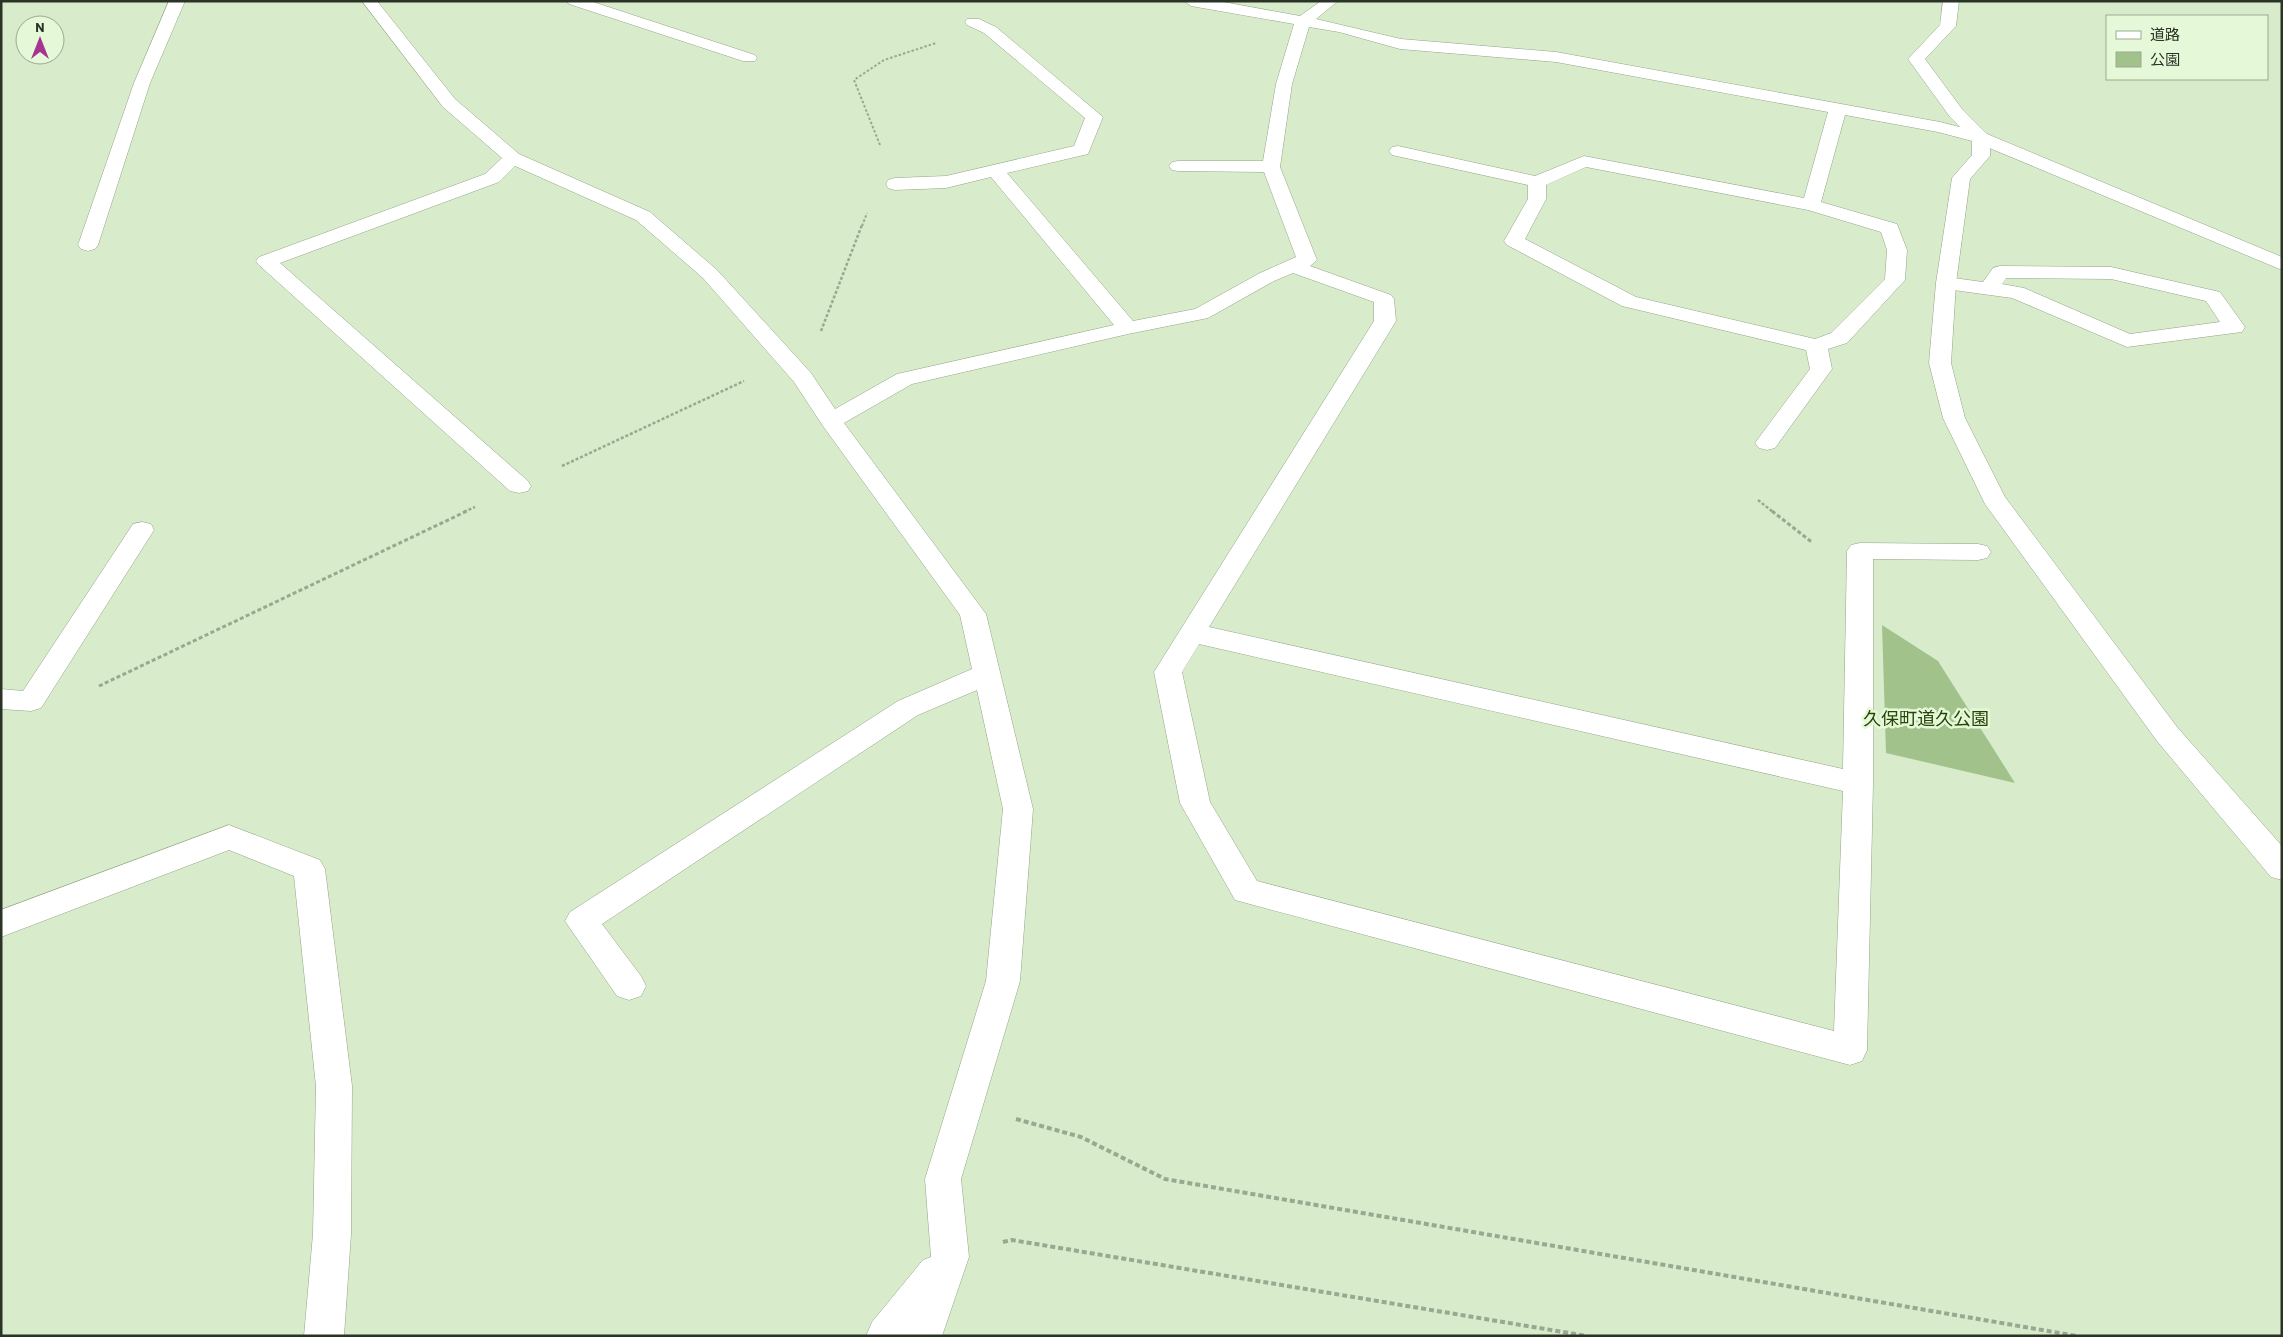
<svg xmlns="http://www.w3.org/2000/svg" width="2283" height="1337" viewBox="0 0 2283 1337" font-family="Barlow,'Noto Sans JP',sans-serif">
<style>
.green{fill:#a2c28c}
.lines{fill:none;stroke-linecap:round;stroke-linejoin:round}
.lane-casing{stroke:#93a587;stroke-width:1}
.street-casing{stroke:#93a587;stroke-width:1}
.secondary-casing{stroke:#93a587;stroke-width:1}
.path-far3{stroke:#99a88f;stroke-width:2;stroke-dasharray:2.5 2;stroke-linecap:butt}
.path-far2{stroke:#99a88f;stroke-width:2.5;stroke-dasharray:3 2;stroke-linecap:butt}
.path-far1{stroke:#99a88f;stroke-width:3;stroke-dasharray:4 2.5;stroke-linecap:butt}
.path{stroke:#99a88f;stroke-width:4;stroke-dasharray:5 3;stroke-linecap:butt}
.lane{fill:#fff;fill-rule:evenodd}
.street{fill:#fff;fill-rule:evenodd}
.secondary{fill:#fff;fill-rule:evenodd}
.labels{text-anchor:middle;stroke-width:5;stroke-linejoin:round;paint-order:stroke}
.park-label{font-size:18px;fill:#27440b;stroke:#e5f9d8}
</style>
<rect width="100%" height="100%" fill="#d8ebcb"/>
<path class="green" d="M1882 625 1938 661 2015 783 1886 753Z"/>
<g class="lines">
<g class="lane-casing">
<path id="lane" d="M2000 266 2111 267 2220 292 2245 327 2242 332 2234 333 2127 347 2012 298 1946 289 1939 287 1936 283 1939 279 1946 277 1983 282 1993 268ZM2006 278 2111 279 2206 301 2220 322 2130 334 2024 288 2002 284Z"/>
</g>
<g class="street-casing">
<g id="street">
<path d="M169 1H185L150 83 98 245 95 249 88 251 81 249 78 245 134 83Z"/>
<path d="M362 1H377L455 99 519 154 650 212 717 270 811 373 835 409 897 374 1114 325 991 177 946 188 895 190 888 188 886 184 888 180 895 178 946 176 1074 146 1085 118 984 33 967 25 965 22 967 19H979L996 27 1103 117 1088 154 1007 173 1133 321 1195 309 1260 273 1296 257 1264 172 1178 171 1172 170 1169 166 1172 162 1178 161H1263L1276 84 1294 24 1191 6 1184 1H1218L1300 16 1321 1H1338L1316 19 1401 39 1556 52 1940 122 1987 134 1990 138V156L1970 179 1956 283 1951 363 1965 418 2005 497 2177 727 2282 846V880L2271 877 2157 741 1985 504 1943 418 1929 363 1936 283 1952 178 1972 155V141L1938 132 1845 115 1821 202 1897 224 1907 250 1905 280 1847 343 1828 349 1832 369 1775 448 1767 450 1759 448 1755 443 1810 369 1806 350 1622 306 1507 245 1504 241 1528 199V185L1392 155 1389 151 1392 147 1398 146 1535 176 1584 156 1804 198 1828 112 1556 62 1400 49 1339 32 1309 27 1292 84 1280 167 1317 260 1310 266 1391 295 1394 299 1396 321 1209 627 1843 769 1847 551 1851 545 1860 543 1978 544 1987 546 1991 552 1987 558 1978 560 1873 559V783L1867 1050 1862 1061 1850 1065 1235 900 1180 803 1154 672 1374 321V302L1293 273 1274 281 1208 318 1128 334 912 384 844 423 986 614 1033 809 1020 981 961 1179 969 1257 942 1336H866L872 1322 923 1260 931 1257 925 1179 986 981 1003 809 977 690 918 715 602 924 641 976 646 986 641 996 629 1000 617 996 565 921 570 912 898 701 972 669 960 615 823 426 794 382 703 278 636 220 515 166 499 182 280 263 528 481 531 486 528 491 519 493 510 491 259 265 256 261 259 257 485 174 502 158 443 107ZM1586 167 1808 210 1881 232 1887 250 1885 279 1831 333 1815 339 1636 297 1525 239 1546 199V185ZM1199 644 1843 791 1834 1031 1257 881 1210 802 1182 672Z"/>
<path d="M567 1H590L755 55 757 58 755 61H743L569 4Z"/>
<path d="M142 522 151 524 154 530 41 708 31 711 1 709V689L23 691 133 524Z"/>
<path d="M229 825 320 860 325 869 352 1086 351 1234 344 1336H304L313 1234 316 1086 294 876 229 850 1 937V910Z"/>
</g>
</g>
<g class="secondary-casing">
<path id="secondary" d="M1943 1H1959L1956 26 1925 59 1962 109 1987 134 2282 257V270L1975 142 1950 117 1908 59 1940 25Z"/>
</g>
<g class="path-far3">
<path d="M880 145 854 80 884 60 936 43"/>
<path d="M862 226 867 213"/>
</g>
<g class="path-far2">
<path d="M821 331 862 225"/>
<path d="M562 466 744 381"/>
<path d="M1758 500 1773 512"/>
<path d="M464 512 475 507"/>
</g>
<g class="path-far1">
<path d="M1772 511 1813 543"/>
<path d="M99 686 467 511"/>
</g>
<g class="path">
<path d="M1016 1119 1081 1137 1165 1179 2077 1336"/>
<path d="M1003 1242 1012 1240 1587 1336"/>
</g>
<use href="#lane" class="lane"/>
<use href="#street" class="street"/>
<use href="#secondary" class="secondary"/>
</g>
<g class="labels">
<g class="park-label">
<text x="1926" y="725">久保町道久公園</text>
</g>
</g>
<rect width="2283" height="1337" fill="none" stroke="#2b3226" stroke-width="5"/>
<rect x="2106" y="15" width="162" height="65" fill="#e5f9d8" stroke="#9ba991"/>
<rect x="2116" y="31" width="25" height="8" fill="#ffffff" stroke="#9ba991"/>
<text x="2150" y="40" font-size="15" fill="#2b3226">道路</text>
<rect x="2116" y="52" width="25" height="15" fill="#a2c28c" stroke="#9ba991"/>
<text x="2150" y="65" font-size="15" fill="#2b3226">公園</text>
<g transform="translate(40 40)"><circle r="24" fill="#e5f9d8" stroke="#9ba991"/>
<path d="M0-4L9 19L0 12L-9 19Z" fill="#a63592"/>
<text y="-8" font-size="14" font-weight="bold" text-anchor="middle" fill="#2b3226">N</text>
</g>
</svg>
